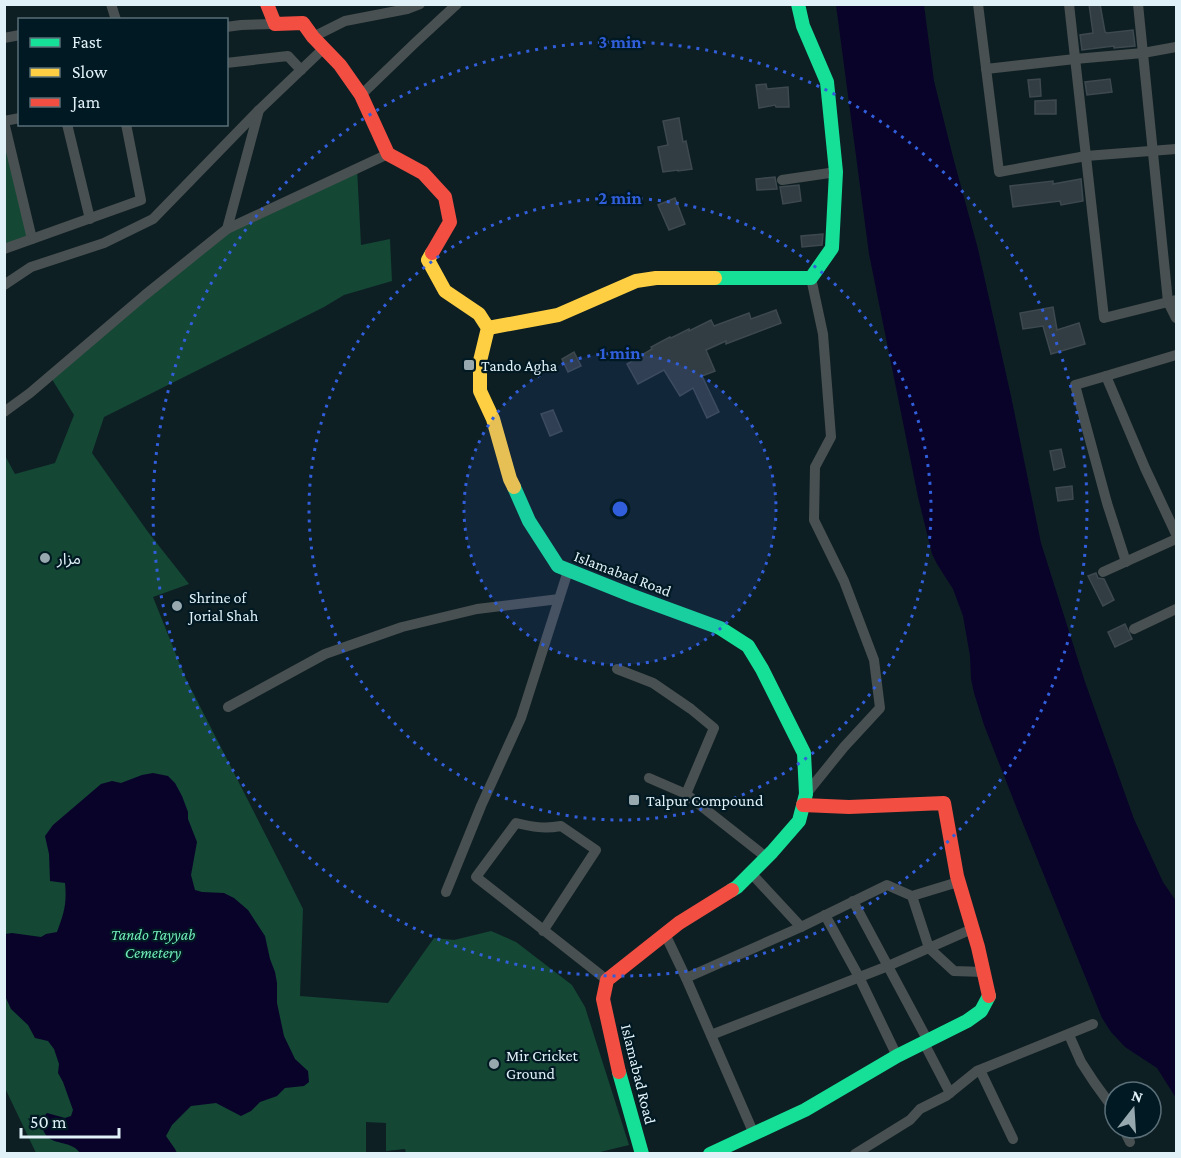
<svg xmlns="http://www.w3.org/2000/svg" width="1181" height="1158" viewBox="0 0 1181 1158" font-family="'Crimson Pro','Noto Sans Arabic',serif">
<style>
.green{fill:#144734}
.water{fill:#09032a}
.building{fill:#313c43;stroke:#3e494f;stroke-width:1.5}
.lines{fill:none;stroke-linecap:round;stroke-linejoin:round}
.street{stroke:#495051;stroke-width:10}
.fast{stroke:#16e098;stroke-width:14}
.slow{stroke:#ffcf43;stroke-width:14}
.jam{stroke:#f24e42;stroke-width:14}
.ring{fill:none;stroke:#315edb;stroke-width:3;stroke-dasharray:3 6}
.poi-dot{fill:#97a8ae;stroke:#001923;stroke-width:2}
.labels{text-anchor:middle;stroke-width:4.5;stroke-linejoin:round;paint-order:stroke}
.poi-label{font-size:16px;fill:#e1f1f8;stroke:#001923;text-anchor:start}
.street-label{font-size:16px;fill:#e1f1f8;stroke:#001923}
.park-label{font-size:16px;font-style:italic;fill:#71eeb8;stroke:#001923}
.centre{fill:#315edb;stroke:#001923;stroke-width:3}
.ring-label{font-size:18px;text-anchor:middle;font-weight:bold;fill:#315edb;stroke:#001923;stroke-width:4.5;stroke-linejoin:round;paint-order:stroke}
</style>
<rect width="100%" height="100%" fill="#0e1f24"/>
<g class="green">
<path d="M4 122 32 239 4 249Z"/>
<path d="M357 168 361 245 390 239 392 281 344 295 324 307 104 417 92 453 148 532 189 584 153 597 185 677 282 867 303 909 300 996 388 1003 434 938 454 940 491 931 516 942 572 985 585 1007 629 1145 592 1154 406 1153 405 1149 386 1151V1123L366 1122V1153H36L4 1086V454L15 474 55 463 74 415 50 376 227 229Z"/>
</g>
<g class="water">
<path d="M836 5H924L934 81 953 157 978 249 1011 396 1041 543 1085 682 1134 819 1163 882 1176 901V1098L1157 1068 1125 1047 1111 1032 1102 1018 1019 814 984 725 974 693 971 679 970 656 963 616 953 589 937 564 932 554 918 497 869 254Z"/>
<path d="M153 773 168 776 175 783 182 796 188 812V819L197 842 191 875 195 890 202 892 224 893 234 898 248 910 265 936 270 959 275 972 277 983V1003L284 1036 295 1059 308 1071 309 1082 304 1086 285 1088 277 1096 260 1102 251 1111 241 1116 216 1103 191 1106 172 1125 166 1136 175 1149 177 1153H80C69 1136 41 1151 42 1118L47 1113 65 1118 71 1116 73 1110 63 1082 58 1073 59 1064 54 1049 48 1041 35 1038 28 1025 11 1009 5 996V934L12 933 41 937 46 934 57 932C64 913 67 904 65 883L50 881 49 854 45 836 53 825 101 784 112 781 121 783 142 775Z"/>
</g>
<g class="building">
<path d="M1089 4H1100L1105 32 1107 33 1133 30 1135 46 1114 48V46L1082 50 1080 35 1093 33Z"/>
<path d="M1040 79 1041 96 1030 97 1028 80Z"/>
<path d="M1110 79 1112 92 1087 95 1085 82Z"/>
<path d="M766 84 767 89 788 87 789 107H776L775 105 759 108 756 85Z"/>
<path d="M1056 100V114H1035V101Z"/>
<path d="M679 118 683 142 686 141 692 169 678 171V170L663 172 658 147 668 145 663 121Z"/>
<path d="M775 177 777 189 757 190 756 179Z"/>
<path d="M1081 179 1083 201 1061 205 1060 201 1013 207 1010 186 1053 181V184Z"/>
<path d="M799 185 801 201 783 204 780 187Z"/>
<path d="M675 198 685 224 669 230 658 205Z"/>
<path d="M823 234 822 245 802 247 801 236Z"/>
<path d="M1053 307 1057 330 1079 323 1085 344 1051 354 1043 326 1023 329 1020 313Z"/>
<path d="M776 310 781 323 726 344V341L706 350 715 371 702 376 719 412 707 418 693 388 680 396 664 370 638 384 627 364 652 349 651 347 670 337 671 338 689 329V331L711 320 714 326 749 313 751 319Z"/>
<path d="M574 352 581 366 568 372 562 359Z"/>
<path d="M553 410 562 431 550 436 541 414Z"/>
<path d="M1061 449 1065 467 1054 470 1050 451Z"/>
<path d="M1072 486 1073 499 1058 501 1056 488Z"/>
<path d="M1096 573 1098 578 1104 579 1114 600 1103 606 1088 576Z"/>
<path d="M1125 624 1132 639 1115 647 1108 632Z"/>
</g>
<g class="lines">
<g class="street">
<path d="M111 4 116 20"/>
<path d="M978 4 999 172 1086 156 1176 149"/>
<path d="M1069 4 1104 318 1176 300"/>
<path d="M1138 4 1168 302 1176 318"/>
<path d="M226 27 241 25 275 24"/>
<path d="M313 37 345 21 407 9 420 4"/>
<path d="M4 38 20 35"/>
<path d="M226 63 288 56 301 70"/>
<path d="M986 69 1075 59 1143 53 1176 47"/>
<path d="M361 95 416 42 457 4"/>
<path d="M4 121 20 118"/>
<path d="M4 122 32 239"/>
<path d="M67 124 90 219"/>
<path d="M782 180 836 172"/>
<path d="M227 229 388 154"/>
<path d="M4 249 141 200 126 124"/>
<path d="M4 285 31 267 104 243 153 219 259 110 324 48"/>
<path d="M1176 355 1106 376 1145 468 1176 534"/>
<path d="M1106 376 1075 385 1107 503 1126 562"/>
<path d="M4 412 30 393 145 295 227 229 259 110"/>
<path d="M1103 572 1176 539"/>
<path d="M1134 629 1176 609"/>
<path d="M617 669 653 683 691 709 714 728 686 794"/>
<path d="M228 707 325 654 402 627 477 609 559 599"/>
<path d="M649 778 686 794 766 857"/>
<path d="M806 794 844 747 880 708 874 660 844 581 814 520 815 467 831 437 823 334 811 278"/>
<path d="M751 873 801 927"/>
<path d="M446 892 481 806 521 718 568 571"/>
<path d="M912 896 929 948 954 971 984 972"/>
<path d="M853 901 928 1041"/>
<path d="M825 915 859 977 897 1056"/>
<path d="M543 931 596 850 561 826C544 829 533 827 516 823L476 877 607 980"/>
<path d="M665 934 686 978 754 1134"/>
<path d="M686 978 801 927 887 885 912 896 958 882"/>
<path d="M711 1035 888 966 972 929"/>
<path d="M1069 1035 1081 1062 1094 1082 1115 1111"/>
<path d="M924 1043 950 1093"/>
<path d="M980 1070 1013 1139"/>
<path d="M1123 1128 1130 1142"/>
<path d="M855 1154 910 1120 920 1109 946 1096 977 1071 1093 1024"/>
</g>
<g class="fast">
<path d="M715 278H811L832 248 836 172 827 82 803 26 798 4"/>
<path d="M514 487 529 521 558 566 633 596 720 628 748 646 762 669 804 753 806 794 799 821 772 852 737 887 732 890"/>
<path d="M619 1072 642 1154"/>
<path d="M710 1154 805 1110 897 1056 967 1021 981 1011 989 996"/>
</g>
<g class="slow">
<path d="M432 253 428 260 445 291 479 314 488 328 480 361V391L493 419 510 479 514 487"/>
<path d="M488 328 558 315 636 281 656 278H715"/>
</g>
<g class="jam">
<path d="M267 4 275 24 303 23 313 37 340 65 361 95 388 154 423 173 445 197 450 222 432 253"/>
<path d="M803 805 849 807 944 803 957 876 978 947 989 996"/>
<path d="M619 1072 603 999 607 980 679 923 732 890"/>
</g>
</g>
<circle cx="620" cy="509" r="156" fill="#315edb" fill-opacity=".12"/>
<g class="ring">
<circle cx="620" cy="509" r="156"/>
<circle cx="620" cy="509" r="311"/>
<circle cx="620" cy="509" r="467"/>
</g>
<g class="poi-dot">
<rect x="463" y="359" width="12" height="12" rx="3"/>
<circle cx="45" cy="558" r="6"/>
<circle cx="177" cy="606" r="6"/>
<rect x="628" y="794" width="12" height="12" rx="3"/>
<circle cx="494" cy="1064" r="6"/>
</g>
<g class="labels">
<g class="poi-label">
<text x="481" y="371">Tando Agha</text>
<text x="57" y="564">مزار</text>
<text x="189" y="603">Shrine of<tspan x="189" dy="18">Jorial Shah</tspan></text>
<text x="646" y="806">Talpur Compound</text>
<text x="506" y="1061">Mir Cricket<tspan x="506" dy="18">Ground</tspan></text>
</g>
<g class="street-label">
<text transform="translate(623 573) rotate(21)" y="6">Islamabad Road</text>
<text transform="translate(639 1074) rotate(76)" y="6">Islamabad Road</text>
</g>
<g class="park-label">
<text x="153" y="940">Tando Tayyab<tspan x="153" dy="18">Cemetery</tspan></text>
</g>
</g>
<circle cx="620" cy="509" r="9" class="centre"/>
<g class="ring-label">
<text x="620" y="48">3 min</text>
<text x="620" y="204">2 min</text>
<text x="620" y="359">1 min</text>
</g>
<rect width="1181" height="1158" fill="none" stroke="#e1f1f8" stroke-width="12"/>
<rect x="18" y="18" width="210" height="108" fill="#001923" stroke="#5a6f78" stroke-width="1.5"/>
<rect x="30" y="38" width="30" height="9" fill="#16e098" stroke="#5a6f78" stroke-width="1.5"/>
<text x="72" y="48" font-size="18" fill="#e1f1f8">Fast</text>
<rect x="30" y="68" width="30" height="9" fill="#ffcf43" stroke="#5a6f78" stroke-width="1.5"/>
<text x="72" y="78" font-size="18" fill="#e1f1f8">Slow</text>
<rect x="30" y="98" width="30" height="9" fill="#f24e42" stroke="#5a6f78" stroke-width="1.5"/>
<text x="72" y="108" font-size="18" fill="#e1f1f8">Jam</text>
<g transform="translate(1133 1110) rotate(17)"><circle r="28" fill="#001923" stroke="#5a6f78" stroke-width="1.5"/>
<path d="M0-4.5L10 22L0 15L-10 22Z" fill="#97a8ae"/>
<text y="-9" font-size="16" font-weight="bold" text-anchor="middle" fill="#e1f1f8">N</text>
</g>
<path d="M21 1128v9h98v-9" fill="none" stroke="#e1f1f8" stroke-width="3"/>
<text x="30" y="1128" font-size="18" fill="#e1f1f8" stroke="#001923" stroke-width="4.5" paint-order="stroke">50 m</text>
</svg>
